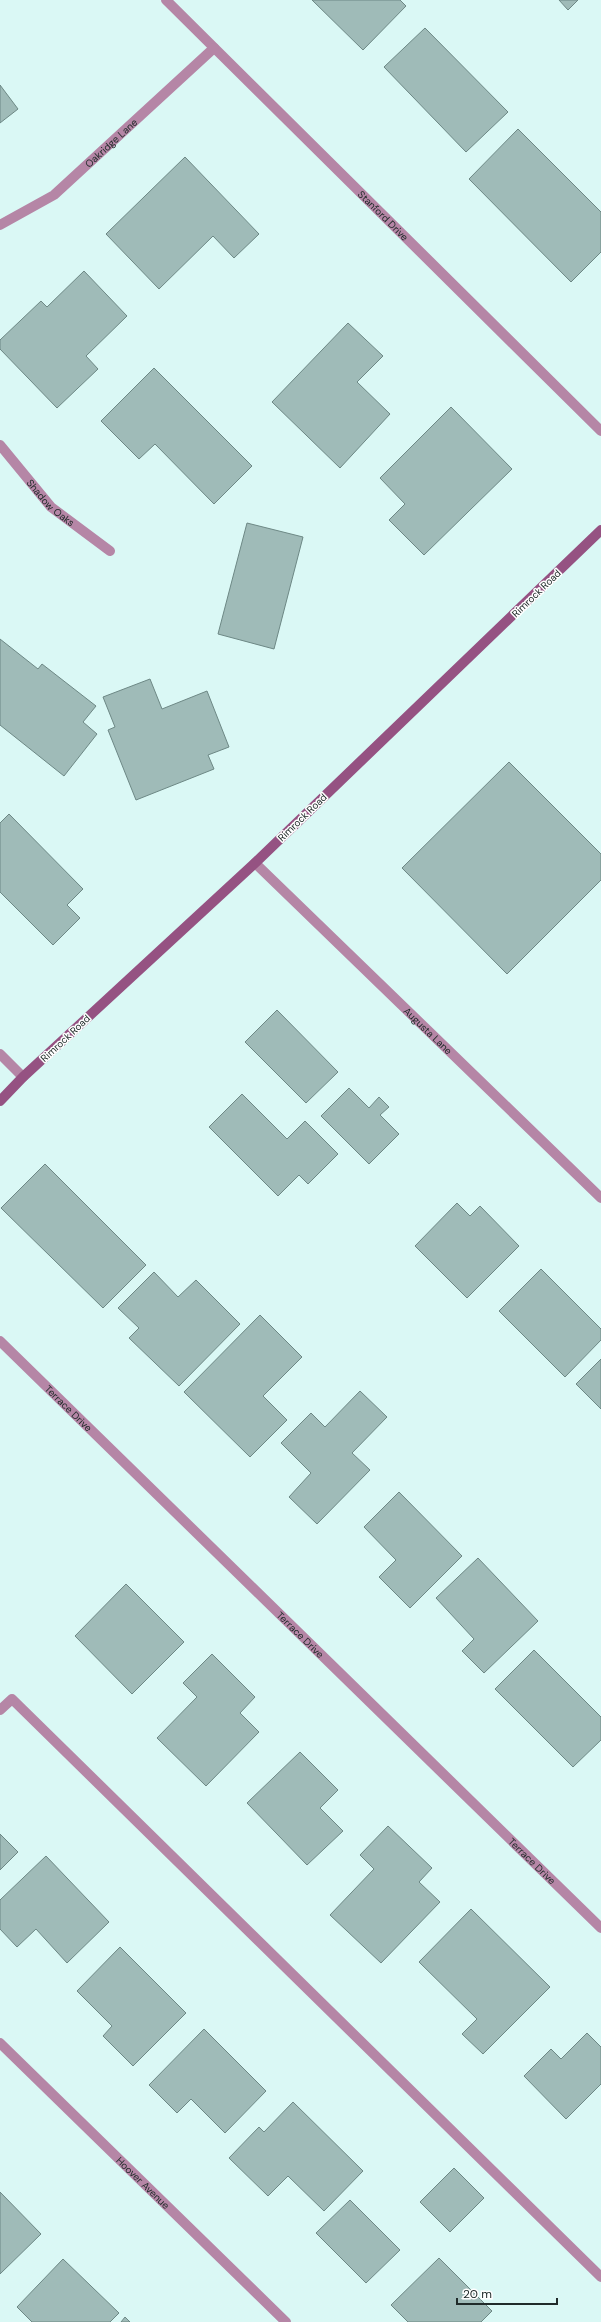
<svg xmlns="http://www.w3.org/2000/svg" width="601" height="2322" viewBox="0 0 601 2322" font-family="'DM Sans',sans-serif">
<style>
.building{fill:#9fbbb8;stroke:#6d8885}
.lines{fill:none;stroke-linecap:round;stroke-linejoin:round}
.lane{stroke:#b586a6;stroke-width:10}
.street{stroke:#b586a6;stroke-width:10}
.secondary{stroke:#955282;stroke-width:10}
.labels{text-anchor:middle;stroke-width:3;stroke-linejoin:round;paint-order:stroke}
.street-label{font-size:10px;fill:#202b2a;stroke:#fff}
</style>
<rect width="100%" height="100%" fill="#daf8f5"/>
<g class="building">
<path d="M312 0H400L406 6 363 50Z"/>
<path d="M559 0H578L568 10Z"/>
<path d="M425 28 508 112 466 152 384 67Z"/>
<path d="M0 85 18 109 0 123Z"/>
<path d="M518 129 601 212V252L571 282 469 179Z"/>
<path d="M185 157 259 234 234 258 213 236 159 289 106 234Z"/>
<path d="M84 271 127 316 86 356 98 369 57 408 0 349V340L41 301 47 307Z"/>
<path d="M348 323 383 356 357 382 390 414 340 468 272 402Z"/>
<path d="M154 368 252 466 214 504 155 444 139 459 101 421Z"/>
<path d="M451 407 512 469 424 555 389 520 405 504 380 478Z"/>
<path d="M247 523 303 537 274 649 218 634Z"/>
<path d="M0 639 38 669 42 664 96 706 83 722 97 734 64 776 0 725Z"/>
<path d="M150 679 162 709 207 691 229 747 208 755 214 769 136 800 108 730 115 727 103 697Z"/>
<path d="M509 762 601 854V880L507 974 402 868Z"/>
<path d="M9 814 83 889 67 905 80 918 53 945 0 892V823Z"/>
<path d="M277 1010 338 1072 306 1103 245 1042Z"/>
<path d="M349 1088 369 1108 379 1097 389 1107 380 1115 399 1134 369 1164 321 1116Z"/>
<path d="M242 1094 287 1139 305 1121 338 1154 308 1184 299 1175 278 1196 209 1127Z"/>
<path d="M45 1164 146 1265 103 1308 1 1208Z"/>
<path d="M457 1203 470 1216 480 1206 519 1246 467 1298 415 1246Z"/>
<path d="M541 1269 601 1329V1340L565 1377 499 1311Z"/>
<path d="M154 1272 178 1297 196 1280 240 1324 179 1386 129 1338 139 1328 118 1308Z"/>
<path d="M260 1315 302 1357 263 1396 287 1420 250 1457 184 1392Z"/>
<path d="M601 1359V1409L576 1384Z"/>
<path d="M360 1391 387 1417 352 1453 370 1470 317 1524 289 1497 311 1473 281 1443 311 1413 325 1427Z"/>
<path d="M399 1492 462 1556 410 1608 379 1577 396 1560 364 1527Z"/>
<path d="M478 1558 538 1621 484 1673 462 1651 474 1639 436 1598Z"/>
<path d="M126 1584 184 1642 132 1694 75 1636Z"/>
<path d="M534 1650 601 1717V1740L573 1767 495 1689Z"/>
<path d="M212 1654 255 1697 240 1713 259 1732 206 1786 157 1738 197 1697 183 1683Z"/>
<path d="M300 1752 338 1790 320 1808 343 1831 307 1865 247 1803Z"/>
<path d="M388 1826 432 1868 419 1882 440 1902 381 1963 330 1915 374 1869 360 1855Z"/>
<path d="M0 1834 18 1852 0 1870Z"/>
<path d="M46 1856 109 1922 67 1963 36 1929 17 1947 0 1929V1900Z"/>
<path d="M471 1909 550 1987 483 2054 462 2034 477 2019 419 1962Z"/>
<path d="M120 1947 186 2013 133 2066 103 2036 112 2026 77 1991Z"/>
<path d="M204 2029 266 2091 225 2133 191 2099 177 2113 149 2085Z"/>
<path d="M587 2033 601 2047V2084L566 2119 524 2076 551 2049 561 2059Z"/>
<path d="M293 2102 363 2171 324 2211 288 2176 268 2196 229 2158 259 2127 264 2132Z"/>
<path d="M454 2168 484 2198 450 2232 420 2202Z"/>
<path d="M0 2192 41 2234 0 2274Z"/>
<path d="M350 2200 400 2250 366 2283 316 2233Z"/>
<path d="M439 2258 492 2311 481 2322H408L391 2305Z"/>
<path d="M63 2259 119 2313 110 2322H32L17 2307Z"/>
<path d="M125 2317 130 2322H121Z"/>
</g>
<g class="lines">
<path class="lane" d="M0 1710 12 1699 601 2277"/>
<g class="street">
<path id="s1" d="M166 0 601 431"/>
<path id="s2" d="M0 225 54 195 214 48"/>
<path id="s3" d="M0 445 51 507 110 551"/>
<path id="s4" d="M255 863 601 1198"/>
<path d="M0 1054 23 1077"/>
<path id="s5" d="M0 1341 601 1928"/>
<path id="s6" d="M0 2043 286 2322"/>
</g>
<path class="secondary" d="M0 1101 23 1077 255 863 601 530"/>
</g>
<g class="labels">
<g class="street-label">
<text dy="4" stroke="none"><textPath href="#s2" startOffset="139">Oakridge Lane</textPath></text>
<text dy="4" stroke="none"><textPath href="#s1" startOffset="306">Stanford Drive</textPath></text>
<text dy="4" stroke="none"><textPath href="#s3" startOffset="77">Shadow Oaks</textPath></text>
<text transform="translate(536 593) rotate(-44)" y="4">Rimrock Road</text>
<text transform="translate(302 817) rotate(-44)" y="4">Rimrock Road</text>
<text dy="4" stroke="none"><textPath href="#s4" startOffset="241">Augusta Lane</textPath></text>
<text transform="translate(65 1038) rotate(-43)" y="4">Rimrock Road</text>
<text dy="4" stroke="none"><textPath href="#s5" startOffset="96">Terrace Drive</textPath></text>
<text dy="4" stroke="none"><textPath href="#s5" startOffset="420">Terrace Drive</textPath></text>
<text dy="4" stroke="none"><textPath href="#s5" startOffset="744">Terrace Drive</textPath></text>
<text dy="4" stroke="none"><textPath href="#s6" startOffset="200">Hoover Avenue</textPath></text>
</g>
</g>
<path d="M457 2298v6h100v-6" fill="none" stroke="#202b2a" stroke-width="2"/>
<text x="463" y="2298" font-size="12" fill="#202b2a" stroke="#ffffff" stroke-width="3" paint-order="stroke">20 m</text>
</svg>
